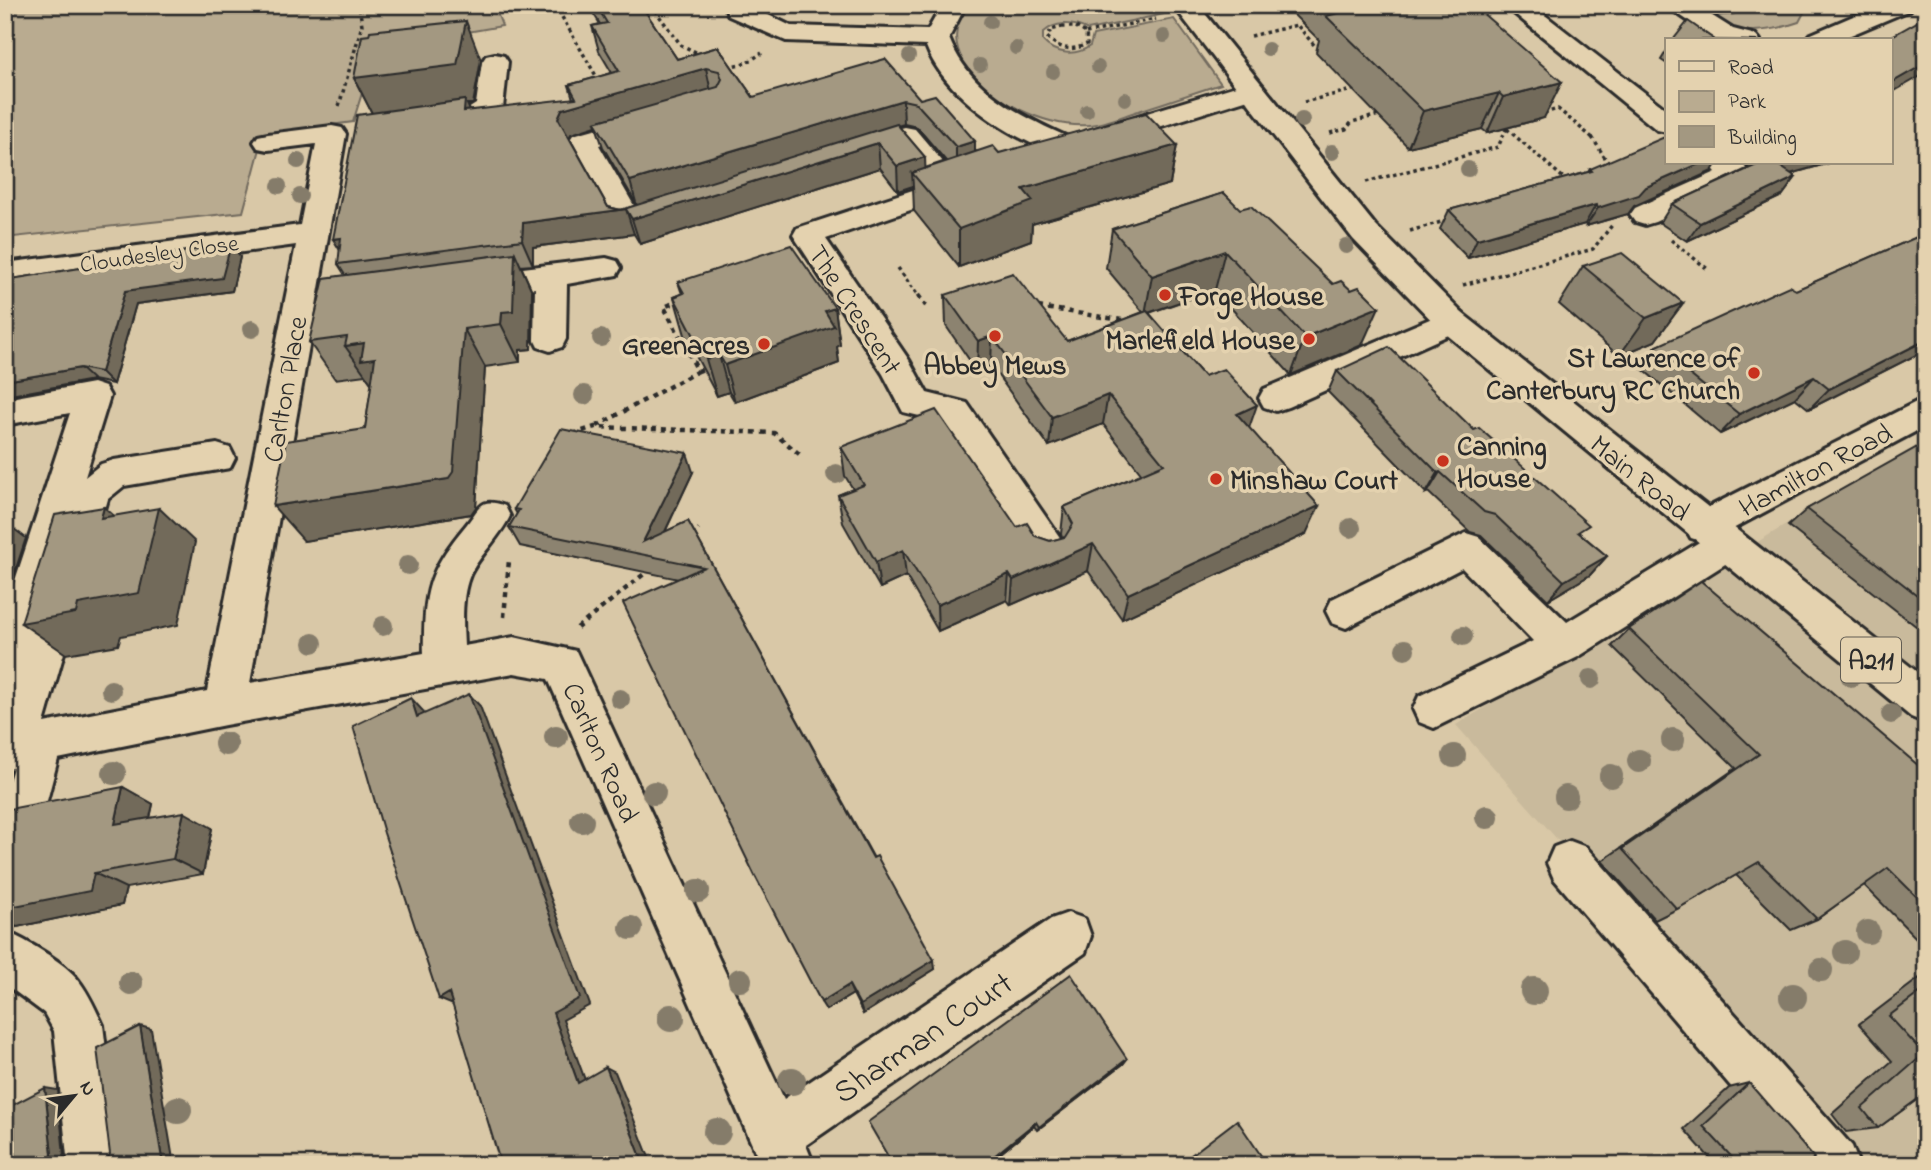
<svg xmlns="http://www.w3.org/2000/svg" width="1931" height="1170" viewBox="0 0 1931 1170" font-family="'Indie Flower',sans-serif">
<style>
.built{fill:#c9ba9c}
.green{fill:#b9ab90;stroke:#726b5e;stroke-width:2}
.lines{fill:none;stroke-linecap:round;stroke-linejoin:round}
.minor-casing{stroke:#2b2b2b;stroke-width:6}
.major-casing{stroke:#2b2b2b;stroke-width:6}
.path-far1{stroke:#2b2b2b;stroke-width:3.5;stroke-dasharray:3.5 3.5;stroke-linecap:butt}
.path{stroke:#2b2b2b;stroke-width:4.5;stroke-dasharray:5 5;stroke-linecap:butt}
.minor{fill:#e4d2af;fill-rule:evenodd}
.major{fill:#e4d2af;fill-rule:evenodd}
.tree{fill:#857c6b}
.wall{fill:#8c836f;stroke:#2b2b2b;stroke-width:2;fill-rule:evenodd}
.shaded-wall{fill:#726a5a;stroke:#2b2b2b;stroke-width:2}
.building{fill:#a39881;stroke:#2b2b2b;stroke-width:2}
.poi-dot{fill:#c8321e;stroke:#e4d2af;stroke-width:2.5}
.labels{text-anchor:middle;stroke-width:7;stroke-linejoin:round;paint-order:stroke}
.far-street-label{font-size:23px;fill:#2b2b2b;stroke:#e4d2af}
.shield{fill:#e4d2af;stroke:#625d53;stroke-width:2}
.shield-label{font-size:26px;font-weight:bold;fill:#2b2b2b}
.poi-label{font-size:28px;font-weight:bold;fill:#2b2b2b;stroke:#e4d2af;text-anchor:start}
.street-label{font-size:28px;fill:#2b2b2b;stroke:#e4d2af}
.near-street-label{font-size:33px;fill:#2b2b2b;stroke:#e4d2af}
</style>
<rect width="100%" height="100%" fill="#d9c8a7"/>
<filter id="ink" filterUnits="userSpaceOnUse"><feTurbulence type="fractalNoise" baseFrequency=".0143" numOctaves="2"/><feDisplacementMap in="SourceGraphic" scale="14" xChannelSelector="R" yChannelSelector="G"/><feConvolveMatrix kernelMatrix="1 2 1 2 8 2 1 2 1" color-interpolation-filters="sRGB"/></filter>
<g filter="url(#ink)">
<path class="built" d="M1909 450 1926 463V1165H1845L1456 725Z"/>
<g class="green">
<path d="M5 5H494L502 26 376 48 353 122 264 134 243 212 5 238Z"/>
<path d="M970 5H1164L1169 13 1088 30C1073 22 1055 21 1043 33V41C1055 55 1076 56 1090 46L1093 35 1174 19 1221 84C1193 93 1164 103 1135 112 1120 117 1104 124 1089 125 1046 128 986 100 964 63 952 42 953 23 970 5Z"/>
<path d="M1741 5H1808L1799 22C1777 30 1729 40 1713 16L1734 14Z"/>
</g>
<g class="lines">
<g class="minor-casing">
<g id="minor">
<path d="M724 5H748L791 26 928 30 942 5H966L949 38C969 90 1019 115 1068 137L1249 82 1258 84 1262 90 1258 96 1066 156C1014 142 945 97 926 46L786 41 729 16Z"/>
<path d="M1504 5H1532L1667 110V132L1657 130Z"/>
<path d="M1665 5H1695L1733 29 1756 35 1760 40 1715 39Z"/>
<path d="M1879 5H1913L1910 10 1839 40H1805L1809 35Z"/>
<path d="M495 54 504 56 508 62 503 108C489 127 450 131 428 126L424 120 428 114 468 109 476 104 482 62 486 56Z"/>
<path d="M651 113 661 115 665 121 661 127 599 145 636 209 665 200 675 203 680 210 675 217 628 232 617 229 569 141 573 135Z"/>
<path d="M332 126 342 128 346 134 250 683 424 653C424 591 427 572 467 524 481 507 480 497 505 506L510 516C500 537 478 557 470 575 461 596 463 624 464 646L514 637 576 651 784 1099 1051 919 1068 913 1085 919 1091 936 1085 953 806 1145 814 1165H761L548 679 514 673 225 725 58 759 28 873 21 889 5 895V794L13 768 5 770V714L13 688 5 691V611L70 413 5 425V399L93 383 105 387 110 396 85 477 101 464 114 460 217 444 230 448 235 458 230 468 124 486 108 499 44 723 207 691 296 245 5 284V263L300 225 316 144 268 150 258 148 254 142 258 136 268 134Z"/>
<path d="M905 127 915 129 955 176 972 177 976 183 972 189 826 239 909 360 927 393 967 403 1061 539 1067 550 1061 561 1048 565 1035 561 944 422 903 412 883 374 793 235 797 228 931 184 899 145 883 149 873 147 869 141 873 135Z"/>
<path d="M1708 163H1741L1751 173 1747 179 1655 222 1645 225 1635 222 1630 215 1635 208 1716 172Z"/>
<path d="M606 258 617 261 621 268 617 275 567 284 566 339 562 347 550 351 538 347 534 339 535 288 473 296 462 293 457 285 462 277 473 274Z"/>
<path d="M1451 310 1462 313 1467 321 1462 329 1288 407 1276 411 1264 407 1259 398 1264 389Z"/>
<path d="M1926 397V426L1729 531 1738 534 1744 545 1738 556 1578 657 1434 728 1419 722 1413 709 1419 696 1533 641 1462 568 1346 628 1332 623 1326 611 1332 599 1466 533 1479 537 1567 622 1701 541 1691 538 1685 527 1691 516Z"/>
<path d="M1570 841 1586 847 1852 1146 1859 1165H1798L1554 879 1547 863 1554 847Z"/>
<path d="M5 931C26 940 66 963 79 981 89 994 96 1010 103 1025L119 1156 115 1165H71L67 1156 54 1031 44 1013 5 984Z"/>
</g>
</g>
<g class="major-casing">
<path id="major" d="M1173 5H1198L1375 225 1462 313 1926 679V723L1911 717 1440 329 1353 239Z"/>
</g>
<g class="path-far1">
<path d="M555 5 599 81"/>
<path d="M651 5 681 45 702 55"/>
<path d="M1062 27H1076L1086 33 1087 44C1071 52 1059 49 1047 37L1051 30Z"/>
<path d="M1086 33 1156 19"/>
<path d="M1251 36 1297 25 1315 46 1323 44"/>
<path d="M728 67 748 62 762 53"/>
<path d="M1304 102 1356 89"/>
<path d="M339 106 362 25 359 5"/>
<path d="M1544 113 1558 109 1594 139"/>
<path d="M1507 129 1567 181"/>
<path d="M1330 133 1346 129 1352 122 1383 114"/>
<path d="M1592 137 1610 166"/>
<path d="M1366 182 1498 147 1509 123"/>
<path d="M1410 231 1448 220"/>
<path d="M1671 240 1709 270"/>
<path d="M898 268 919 297"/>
<path d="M1463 285 1593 249 1613 224"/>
</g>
<g class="path">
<path d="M918 295 926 306"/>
<path d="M681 300 664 307 698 371 707 368"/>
<path d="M1038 307 1122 320"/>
<path d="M597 426 698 371"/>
<path d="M573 434 595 427 774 433 803 457"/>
<path d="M691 536 699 529"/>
<path d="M504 617 509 560"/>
<path d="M577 628 649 570"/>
</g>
<use href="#minor" class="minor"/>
<use href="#major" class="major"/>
</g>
<g class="tree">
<circle cx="990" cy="22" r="7"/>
<circle cx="1164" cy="36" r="7"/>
<circle cx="1016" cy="48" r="7"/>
<circle cx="1268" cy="49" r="7"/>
<circle cx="909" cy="56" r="7"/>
<circle cx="980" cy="65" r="7"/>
<circle cx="1098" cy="67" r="7"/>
<circle cx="1053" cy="72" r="7"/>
<circle cx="1125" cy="99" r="7"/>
<circle cx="1087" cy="111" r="7"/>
<circle cx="1302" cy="120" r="8"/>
<circle cx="1332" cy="152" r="8"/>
<circle cx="298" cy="161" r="8"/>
<circle cx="1468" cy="169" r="8"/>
<circle cx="279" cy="186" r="8"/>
<circle cx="300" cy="196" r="8"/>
<circle cx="1346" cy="246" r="8"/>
<circle cx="252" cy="329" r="9"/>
<circle cx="601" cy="338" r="9"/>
<circle cx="584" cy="395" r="10"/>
<circle cx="836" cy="474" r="10"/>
<circle cx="1351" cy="528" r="10"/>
<circle cx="408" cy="565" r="10"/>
<circle cx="383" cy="626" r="10"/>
<circle cx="1463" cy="636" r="10"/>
<circle cx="313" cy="643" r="10"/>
<circle cx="1405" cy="649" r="10"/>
<circle cx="1851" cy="677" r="10"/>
<circle cx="1591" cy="679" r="10"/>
<circle cx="111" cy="690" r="10"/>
<circle cx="620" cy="699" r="10"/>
<circle cx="1891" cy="714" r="10"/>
<circle cx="556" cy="737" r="12"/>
<circle cx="1673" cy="740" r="12"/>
<circle cx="226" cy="744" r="12"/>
<circle cx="1454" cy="756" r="12"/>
<circle cx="1639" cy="761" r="12"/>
<circle cx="114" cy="773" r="12"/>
<circle cx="1611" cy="776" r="12"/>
<circle cx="654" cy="793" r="12"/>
<circle cx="1566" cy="797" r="12"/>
<circle cx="1487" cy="817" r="12"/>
<circle cx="582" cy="821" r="12"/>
<circle cx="698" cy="891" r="12"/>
<circle cx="631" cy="928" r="12"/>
<circle cx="1868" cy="932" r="12"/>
<circle cx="1845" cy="952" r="12"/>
<circle cx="1821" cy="970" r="12"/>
<circle cx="740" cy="980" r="12"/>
<circle cx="131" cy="983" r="12"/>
<circle cx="1534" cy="991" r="14"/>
<circle cx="1793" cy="997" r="14"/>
<circle cx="671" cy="1018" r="14"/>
<circle cx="792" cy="1081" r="14"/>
<circle cx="178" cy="1110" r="14"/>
<circle cx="717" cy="1132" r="14"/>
</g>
<g class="wall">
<path d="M588 5H641L677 59 718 47 753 97 920 99 975 141V151L999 153 1177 145 1170 184 1032 224 1031 240 959 267 914 211 913 186 898 191 880 168 640 244 634 234 533 247V265L521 266 532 291 531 349 520 350V362L485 367 476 507 471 514 304 541 365 429 372 383H371L365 375 335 379 309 342 345 275 338 264 372 113 354 78 481 60 473 104H467L470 111 573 99 569 85 612 73 599 51 592 26 600 24ZM904 124 917 127 946 161 925 168V157L898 126ZM596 126 603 147 637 205 621 210 608 207 569 137 571 134Z"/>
<path d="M1284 5H1473L1544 118 1487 133 1482 129 1408 147 1316 52 1319 40Z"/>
<path d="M1667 50V64L1661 60Z"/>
<path d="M1744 163H1829L1791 174 1796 177 1782 196 1687 241 1660 223 1672 204 1749 168Z"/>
<path d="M1590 169 1712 171 1634 206 1628 214 1586 226 1585 224 1468 258 1440 229 1449 210 1588 172Z"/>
<path d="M1224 193 1362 345 1291 375 1215 290 1149 313 1249 428 1306 534 1122 619 1088 571 1011 605 1007 600 938 631 906 576 880 588 843 523 838 495 853 489 845 476 841 447 1035 536 1050 541 1062 538 1061 534 1064 507 1142 474 1103 424 1049 446 991 366 977 371 946 326 945 295 1067 341 1143 312 1106 268 1112 229Z"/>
<path d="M1926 233V350L1809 409 1795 398 1720 434 1640 367 1655 347 1796 290Z"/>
<path d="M231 244 240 257 232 291 136 304 113 384 93 380 5 396V280Z"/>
<path d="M1583 266 1683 303 1655 341 1619 356 1559 304Z"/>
<path d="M678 282 835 308 840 345 837 347 839 363 735 402 729 392 717 396 685 335 674 297 682 294Z"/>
<path d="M1337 371 1581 534 1607 556 1590 575 1548 600 1481 535 1470 532 1428 492 1426 493 1328 392Z"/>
<path d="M1926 448V634L1788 526 1807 509Z"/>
<path d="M693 472 665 532 688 521 935 969 863 1014 853 994 826 1010 679 579 520 546 509 527 517 514 514 509Z"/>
<path d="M1629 629 1926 772V948L1864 885 1817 919 1791 930 1736 875 1677 909 1655 920 1602 861 1736 768 1612 646Z"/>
<path d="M123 787 153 804 150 818 212 828 203 874 126 888 122 905 17 927Z"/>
<path d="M1926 973V1093L1878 1128 1846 1132 1832 1114 1892 1061 1859 1024Z"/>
<path d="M1127 1059 1123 1064 1037 1130 1034 1126 986 1165H893Z"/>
<path d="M1749 1083 1807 1165H1716L1684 1129 1729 1088Z"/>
</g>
<g class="shaded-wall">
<path d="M466 21 481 60 473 104H467L476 124 374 117 354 78Z"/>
<path d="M1926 63V73L1891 93V83Z"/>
<path d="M706 68 711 92 595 122 596 126 571 134 567 142 558 118 562 109Z"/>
<path d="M1562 82 1544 118 1487 133 1503 97Z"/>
<path d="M1499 93 1482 129 1408 147 1423 111Z"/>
<path d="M903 100 904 124 637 206 630 181Z"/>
<path d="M975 141V165L956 172V147Z"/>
<path d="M878 143 880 168 640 244 632 219Z"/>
<path d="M1177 145 1170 184 1032 224 1031 240 959 267V229L1023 189Z"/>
<path d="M925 157 926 182 912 173 913 186 898 191 897 166Z"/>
<path d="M1701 163H1717L1712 171 1634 206 1628 214 1586 226 1598 208Z"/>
<path d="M1775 163H1829L1761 182Z"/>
<path d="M1796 177 1782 196 1687 241 1700 223Z"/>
<path d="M1596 205 1585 224 1468 258 1477 239Z"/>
<path d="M626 209 634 234 533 247V265L522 240 523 223Z"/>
<path d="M341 238 347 262 333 239Z"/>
<path d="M231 244 240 257 232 291 136 304 113 384 101 372 125 291Z"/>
<path d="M1225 251 1215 290 1145 314 1152 276Z"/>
<path d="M515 253 532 291 531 349 520 350V362L501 324 502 312Z"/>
<path d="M1683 303 1655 341 1619 356 1646 318Z"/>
<path d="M1379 307 1362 345 1291 375 1305 337Z"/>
<path d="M835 308 840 345 837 347 839 363 735 402 725 365 825 311Z"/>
<path d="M464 329 485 367 476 507 471 514 304 541 273 506 448 479Z"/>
<path d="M992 336 991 366 977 371 978 341Z"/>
<path d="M1926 340V350L1809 409 1829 389Z"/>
<path d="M364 343 375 358 376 382 371 383 345 346Z"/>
<path d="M719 355 729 392 717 396 706 359Z"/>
<path d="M80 368 93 380 5 396V381Z"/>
<path d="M1814 377 1795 398 1720 434 1739 414Z"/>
<path d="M1108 395 1103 424 1049 446 1052 417Z"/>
<path d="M1257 405 1247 434 1237 414Z"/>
<path d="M687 453 693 472 653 557 643 542Z"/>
<path d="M1440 472 1428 492 1426 493 1438 473Z"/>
<path d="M1319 506 1306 534 1122 619 1128 594Z"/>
<path d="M104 507 143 541 101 518Z"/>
<path d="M159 508 195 542 178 625 121 636 118 645 66 654 21 623 78 604Z"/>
<path d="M5 522 26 538 5 602Z"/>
<path d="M1093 544 1088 571 1011 605 1013 580Z"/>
<path d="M903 550 906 576 880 588 876 562Z"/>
<path d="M1607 556 1590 575 1548 600 1564 581Z"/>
<path d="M1009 574 1007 600 938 631 937 605Z"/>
<path d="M469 694 480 706 590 1005 563 1020 588 1088 578 1083 553 1013Z"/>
<path d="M411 698 423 711 429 729 417 717Z"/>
<path d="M123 787 153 804 145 840 115 824Z"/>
<path d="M184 812 212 828 203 874 173 859Z"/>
<path d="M94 873 126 888 122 905 17 927 5 922V908Z"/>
<path d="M934 960 935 969 863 1014 860 1005Z"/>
<path d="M849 985 853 994 826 1010 821 1002Z"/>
<path d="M449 993 453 1005 439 999Z"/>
<path d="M140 1026 151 1029 174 1165H163Z"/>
<path d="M1127 1059 1123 1064 1037 1130 1039 1127Z"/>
<path d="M606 1067 615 1072 652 1165H644Z"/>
<path d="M45 1088 58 1090 64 1156 68 1165H56L52 1155Z"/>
<path d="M1036 1122 1034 1126 986 1165H983Z"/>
</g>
<g class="building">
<path d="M596 5H641L677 59 718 47 753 97 885 59 920 99 935 95 975 141 956 147 916 103 903 100 630 181 595 122 718 87 722 79 719 71 706 68 562 109 558 118 608 207 621 210 897 124 925 157 897 166 878 143 632 219 626 209 523 223 522 240 338 264 341 238 333 239 357 115 465 100 464 111 576 98 569 85 619 71 592 26 607 23Z"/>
<path d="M1331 5H1473L1562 82 1503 97 1499 93 1423 111 1326 16 1339 13Z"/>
<path d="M1926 17V63L1891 83V40H1885Z"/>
<path d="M466 21 457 65 354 78 362 36 369 35 370 31Z"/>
<path d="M1688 21 1715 40H1673Z"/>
<path d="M1146 113 1177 145 1023 189 1033 201 959 229 912 173 993 146 999 153Z"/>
<path d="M1667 136V163H1701L1646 187 1639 195 1598 208 1596 205 1477 239 1449 210 1592 171 1590 169Z"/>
<path d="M1761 163H1777H1775L1796 177 1700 223 1672 204Z"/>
<path d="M1224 193 1240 209 1251 206 1333 284 1341 281 1351 290 1359 287 1379 307 1305 337 1225 251 1152 276 1112 229Z"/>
<path d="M1926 233V340L1829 389 1814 377 1739 414 1655 347 1789 286 1796 290Z"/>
<path d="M231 244 222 278 125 291 101 372 80 368 5 381V280Z"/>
<path d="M791 245 835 308 825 311 834 326 725 365 719 355 706 359 674 297 684 293 678 282Z"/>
<path d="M515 253 513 311 502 312 501 324 464 329 453 472 448 479 273 506 286 441 365 429 375 358 361 360 364 343 345 346 347 337 309 342 324 278Z"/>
<path d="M1622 253 1683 303 1646 318 1583 266Z"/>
<path d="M1013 273 1067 341 1147 311 1204 376 1224 369 1257 405 1237 414 1319 506 1128 594 1093 544 1013 580 1009 574 937 605 903 550 876 562 838 495 864 485 841 447 936 410 1017 527 1027 523 1035 536 1050 541 1065 537 1073 524 1064 507 1164 464 1108 395 1052 417 992 336 978 341 945 295Z"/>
<path d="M1389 347 1474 430 1479 428 1589 525 1578 532 1607 556 1564 581 1495 515 1484 512 1440 472 1438 473 1337 371Z"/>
<path d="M561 429 687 453 643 542 688 521 873 858 877 856 934 960 860 1005 849 985 821 1002 755 876 623 603 704 567 509 527 519 510 514 509Z"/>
<path d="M1921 445 1926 448V602L1807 509Z"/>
<path d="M104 507 101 518 159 508 139 593 78 604 76 613 21 623 55 515Z"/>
<path d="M1701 581 1926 772V906L1888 868 1817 919 1759 862 1677 909 1622 849 1759 754 1629 629Z"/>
<path d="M469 694 580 998 553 1013 578 1083 606 1067 644 1165H501L449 993 439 999 384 833 353 726 411 698 417 717Z"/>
<path d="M123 787 115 824 184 812 173 859 94 873 90 891 5 908V820L9 809Z"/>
<path d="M1071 974 1127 1059 1039 1127 1036 1122 983 1165H893L868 1122Z"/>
<path d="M1926 988V1093L1878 1128 1862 1108 1924 1054 1889 1016Z"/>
<path d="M140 1026 163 1165H104L110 1154 97 1048Z"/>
<path d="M1749 1083 1814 1158 1807 1165H1739L1703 1126Z"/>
<path d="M45 1088 52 1155 56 1165H59H5V1109Z"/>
<path d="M1237 1120 1262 1157 1252 1165H1178Z"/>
</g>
</g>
<g class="poi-dot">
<circle cx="1165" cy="295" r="7"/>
<circle cx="995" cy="336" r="7"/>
<circle cx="1309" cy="339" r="7"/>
<circle cx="764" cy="344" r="7"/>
<circle cx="1754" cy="373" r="7"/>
<circle cx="1443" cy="461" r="7"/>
<circle cx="1216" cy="479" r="7"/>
</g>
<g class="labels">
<g class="far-street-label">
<text transform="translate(159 253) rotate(-8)" y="8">Cloudesley Close</text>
</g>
<rect class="shield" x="1841" y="637.5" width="60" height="45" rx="5"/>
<g class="shield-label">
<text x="1871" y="669">A211</text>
</g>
<g class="poi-label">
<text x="1179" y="305">Forge House</text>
<text x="1295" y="349" text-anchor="end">Marlefield House</text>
<text x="750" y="354" text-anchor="end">Greenacres</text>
<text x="1740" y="367" text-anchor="end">St Lawrence of<tspan x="1740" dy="32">Canterbury RC Church</tspan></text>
<text x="995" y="374" text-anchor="middle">Abbey Mews</text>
<text x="1457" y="455">Canning<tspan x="1457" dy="32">House</tspan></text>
<text x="1230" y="489">Minshaw Court</text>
</g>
<g class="street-label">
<text transform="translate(856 309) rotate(57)" y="10">The Crescent</text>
<text transform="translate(284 389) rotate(-80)" y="10">Carlton Place</text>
<text transform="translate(1815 469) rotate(-28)" y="10">Hamilton Road</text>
<text transform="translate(1641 477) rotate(39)" y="10">Main Road</text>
<text transform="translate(602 752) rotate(66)" y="10">Carlton Road</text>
</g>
<g class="near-street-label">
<text transform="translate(922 1036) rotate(-34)" y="12">Sharman Court</text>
</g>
</g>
<rect width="1931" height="1170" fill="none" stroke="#e4d2af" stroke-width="28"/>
<rect x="14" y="14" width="1903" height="1142" fill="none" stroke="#2b2b2b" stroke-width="2.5" filter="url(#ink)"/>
<rect x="1665" y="38" width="228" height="126" fill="#e4d2af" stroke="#9a8f7a" stroke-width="2"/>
<rect x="1679" y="61" width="35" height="10" fill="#e4d2af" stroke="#9a8f7a" stroke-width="2"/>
<text x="1728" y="74" font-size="21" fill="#2b2b2b">Road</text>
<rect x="1679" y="91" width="35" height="21" fill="#b9ab90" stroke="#9a8f7a" stroke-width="2"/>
<text x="1728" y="108" font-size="21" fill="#2b2b2b">Park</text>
<rect x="1679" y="126" width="35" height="21" fill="#a39881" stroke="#9a8f7a" stroke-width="2"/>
<text x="1728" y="144" font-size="21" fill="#2b2b2b">Building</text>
<g transform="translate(74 1096) rotate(61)" stroke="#e4d2af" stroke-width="5" paint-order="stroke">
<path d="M0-5L12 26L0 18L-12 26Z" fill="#2b2b2b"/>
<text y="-10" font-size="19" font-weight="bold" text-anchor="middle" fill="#2b2b2b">N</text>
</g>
</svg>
